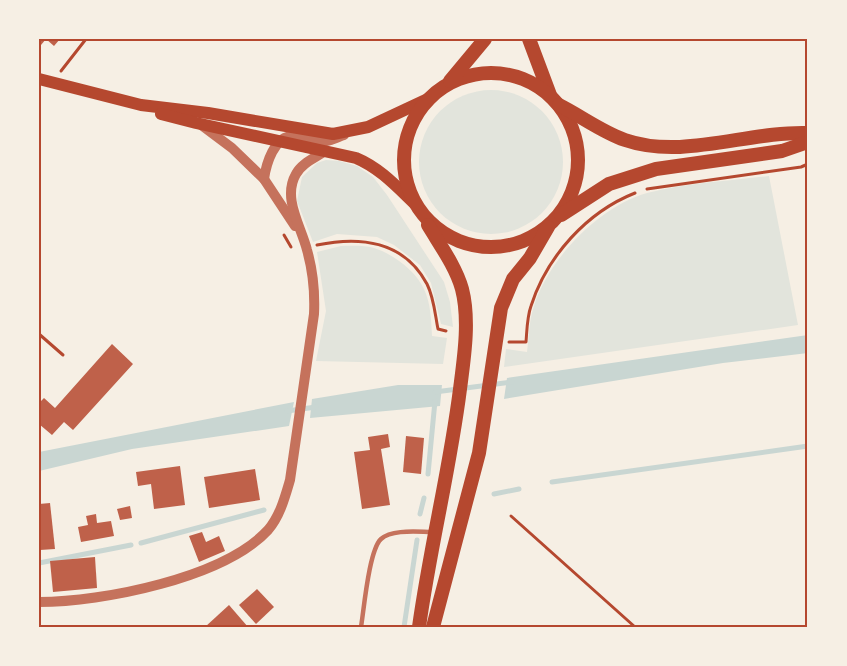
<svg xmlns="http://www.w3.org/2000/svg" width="847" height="666" viewBox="0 0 847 666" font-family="'Asap Condensed',sans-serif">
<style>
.green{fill:#e2e4dc}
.water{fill:#c9d6d2}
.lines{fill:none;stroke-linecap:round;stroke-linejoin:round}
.stream{stroke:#c9d6d2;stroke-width:5}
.building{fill:#bf614a}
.path{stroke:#b5482f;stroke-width:3}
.service{stroke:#c5725c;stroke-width:4.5}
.tertiary{stroke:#c5725c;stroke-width:10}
.secondary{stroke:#b5482f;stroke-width:12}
.primary{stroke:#b5482f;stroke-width:14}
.neatline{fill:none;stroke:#b5482f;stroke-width:2}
</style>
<rect width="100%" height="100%" fill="#f6efe4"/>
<g class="green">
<circle cx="491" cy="162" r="72"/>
<path d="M326 160 339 161 357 166 373 177 387 195 444 282 450 302 453 327 441 324 431 283 420 265 394 245 377 237 337 234 313 242 297 201 302 177 317 163Z"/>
<path d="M769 176 798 325 504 367 506 349 527 352C529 337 529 320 534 306 548 260 599 206 647 193 686 183 729 181 769 176Z"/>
<path d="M341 246C352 246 363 245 374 248 393 254 416 271 424 289 431 304 431 320 432 336L447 338 443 364 316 361 326 311 317 252Z"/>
</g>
<g class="water">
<path d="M808 335V353L723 363 504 399 507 378Z"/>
<path d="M398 385H442L440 406 310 418 312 399Z"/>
<path d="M294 402 289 426 132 449 39 471V452Z"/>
</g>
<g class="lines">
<g class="stream">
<path d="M435 392 512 382"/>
<path d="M287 411 316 407"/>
<path d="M428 474 435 401"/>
<path d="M552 482 808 446"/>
<path d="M494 494 519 489"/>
<path d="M420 514 424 498"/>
<path d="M141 543 264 510"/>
<path d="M39 563 131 545"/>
<path d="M404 627 417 540"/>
</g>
</g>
<g class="building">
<path d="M39 39H60L54 46 46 39 41 45Z"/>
<path d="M112 344 133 364 73 430 64 422 52 435 39 424V403L44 398 55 408Z"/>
<path d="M388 434 390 447 381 449 390 505 362 509 354 452 370 450 368 437Z"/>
<path d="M406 436 424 438 421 474 403 472Z"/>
<path d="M180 466 185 505 154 509 151 484 138 486 136 472Z"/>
<path d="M255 469 260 500 209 508 204 477Z"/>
<path d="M50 503 55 549 40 550 39 504Z"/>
<path d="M130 506 132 518 120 520 117 509Z"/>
<path d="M96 514 97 523 111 521 114 536 81 542 78 527 88 525 86 516Z"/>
<path d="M202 532 206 542 219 536 225 551 199 562 189 536Z"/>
<path d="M95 557 97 588 53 592 50 561Z"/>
<path d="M257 589 274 607 256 624 239 605Z"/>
<path d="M229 605 248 627H205Z"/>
</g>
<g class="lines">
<g class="path">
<path d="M61 71 86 39"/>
<path d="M647 189 801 167 808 164"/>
<path d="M284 235 291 247"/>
<path d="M317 245C360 236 404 241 427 284 434 298 435 314 438 329L446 331"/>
<path d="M39 334 63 355"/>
<path d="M509 342H526C527 330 527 317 531 306 547 256 587 212 635 193"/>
<path d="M511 516 635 627"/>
</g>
<path class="service" d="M361 627C364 609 369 550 381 539 392 529 418 532 432 532"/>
<g class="tertiary">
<path d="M200 124 232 148 264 179 295 226"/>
<path d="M264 179C266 165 274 135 294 136 305 137 315 143 326 141 332 140 338 137 344 135"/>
<path d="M39 602C102 602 224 578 268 530 280 516 285 497 290 480L314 314C315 292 313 271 307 250 301 226 282 198 296 174 302 163 315 158 325 151"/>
</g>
<g class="secondary">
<path d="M39 79 141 105 208 113 333 134 368 127 430 98"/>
<path d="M161 114 196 123 356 158C380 168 397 187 416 205"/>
</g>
<g class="primary">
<path d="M529 39 550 95"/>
<circle cx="491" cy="160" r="87"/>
<path d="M450 81 485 39"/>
<path d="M559 105C581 116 602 132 625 140 683 160 748 131 808 133"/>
<path d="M561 215 609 184 656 169 782 151 808 142"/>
<path d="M419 627C430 547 450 469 460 389 464 358 470 320 462 289 456 267 440 245 428 225"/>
<path d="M433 627 479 453 501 308 513 279 530 258 548 227"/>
</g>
</g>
<rect width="847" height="666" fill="none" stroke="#f6efe4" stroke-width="81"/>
<rect x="40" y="40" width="766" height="586" class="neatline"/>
</svg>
